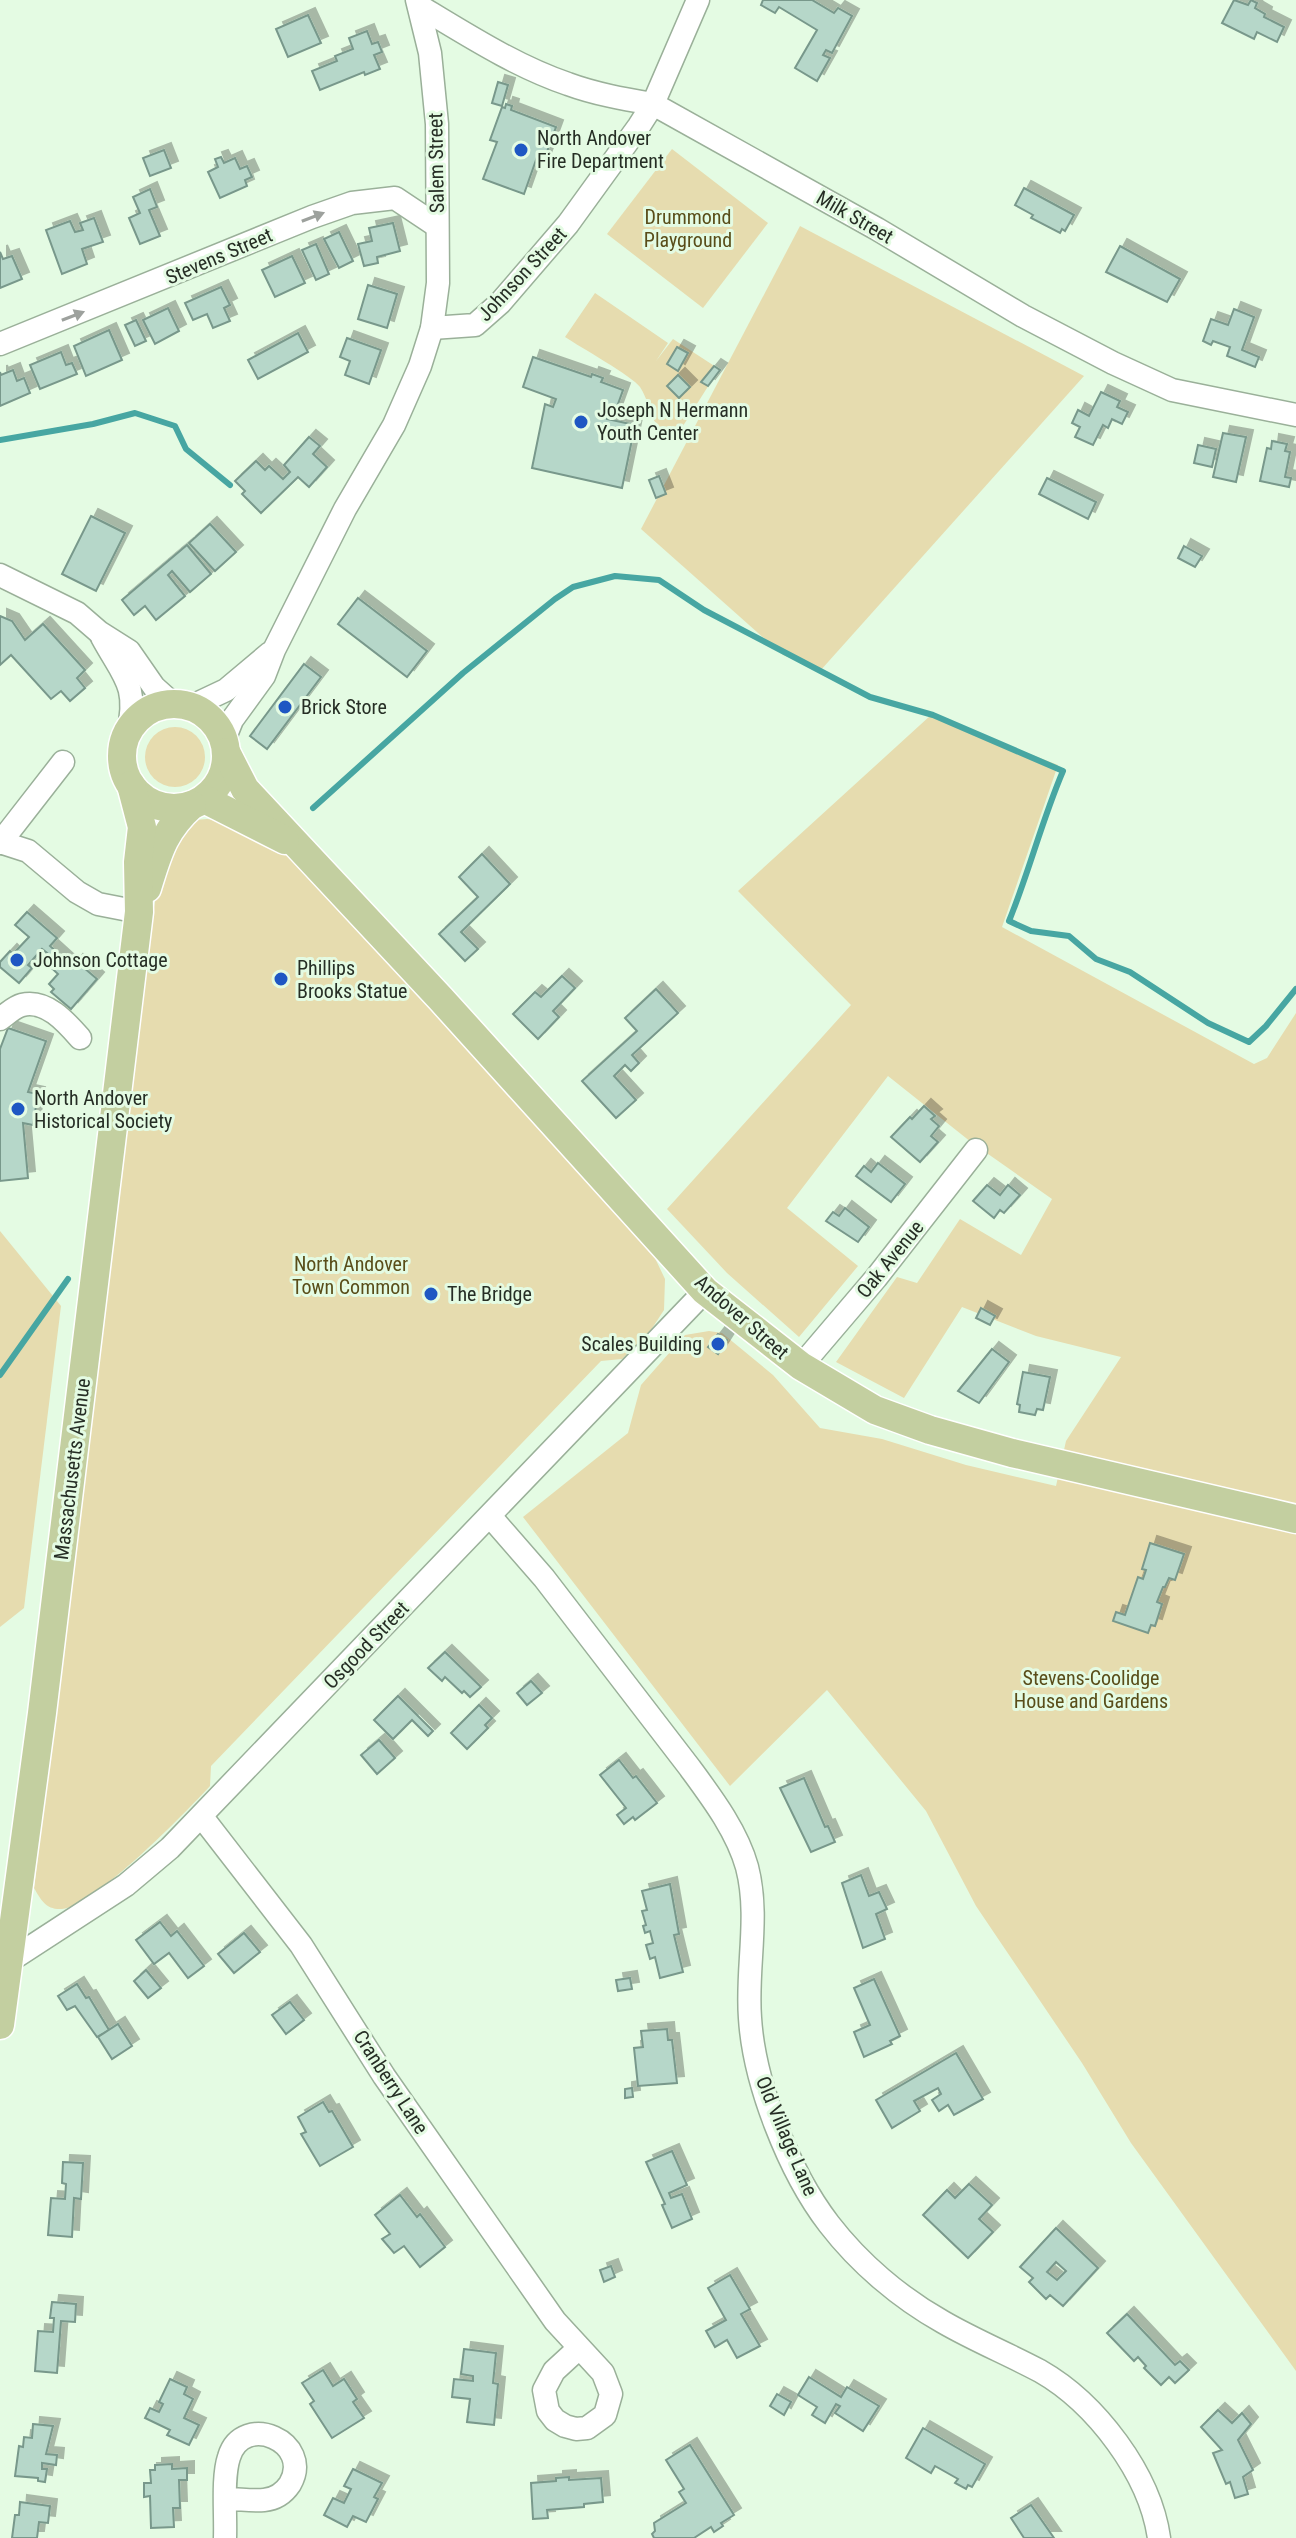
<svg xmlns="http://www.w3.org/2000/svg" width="1296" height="2538" viewBox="0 0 1296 2538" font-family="'Roboto Condensed',sans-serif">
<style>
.green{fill:#e6dcaf}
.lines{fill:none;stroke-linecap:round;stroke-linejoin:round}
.stream{stroke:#47a6a2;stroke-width:6}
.building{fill:#b6d7c9;stroke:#78988b;stroke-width:2;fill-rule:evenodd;filter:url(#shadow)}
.minor-casing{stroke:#9ab099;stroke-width:25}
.major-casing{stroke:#fff;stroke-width:31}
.minor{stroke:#fff;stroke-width:22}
.major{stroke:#c3cfa0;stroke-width:28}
.oneway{fill:#9da19d}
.poi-dot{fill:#1e57c3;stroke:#e4fbe3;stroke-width:3}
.labels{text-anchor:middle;stroke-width:6;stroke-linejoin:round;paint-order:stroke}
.poi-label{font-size:20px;fill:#262e25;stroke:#e4fbe3;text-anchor:start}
.street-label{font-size:20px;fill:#262e25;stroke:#e4fbe3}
.park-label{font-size:20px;fill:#594d19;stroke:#e4fbe3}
</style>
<defs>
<filter id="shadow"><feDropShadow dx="7" dy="-7" stdDeviation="0" flood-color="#0004"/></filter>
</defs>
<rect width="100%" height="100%" fill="#e4fbe3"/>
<g class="green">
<path d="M672 149 768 223 703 308 607 234Z"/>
<path d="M800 226 1084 376 820 671 783 655 641 529Z"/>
<path d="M595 293 668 343 656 361 673 339 719 369 676 437C644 422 655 411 640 387 632 376 580 347 565 337Z"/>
<path d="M931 715 1058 765 1002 927 1254 1064 1267 1058 1296 1013V2371L1131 2143 1082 2063 976 1906 926 1811 827 1690 730 1786 523 1517 628 1433 641 1385 685 1335 709 1331 722 1333 773 1375 820 1428 882 1439 966 1465 1056 1486 1066 1441 1121 1357 1036 1336 962 1307 904 1398 836 1362 897 1277 917 1283 960 1219 1021 1255 1052 1199 971 1142 888 1076 787 1208 858 1266 799 1337 727 1273 667 1209 851 1005 738 891Z"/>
<circle cx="175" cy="757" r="30"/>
<path d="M207 819C240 822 268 840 293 860L639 1237 654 1256 665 1279 664 1310 649 1333 622 1359 601 1361 211 1766 210 1786C186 1812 95 1906 62 1909 46 1910 41 1900 34 1888L153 912 163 861 195 820Z"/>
<path d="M0 1231 61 1306 24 1608 0 1627Z"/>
</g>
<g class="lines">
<g class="stream">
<path d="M0 440 93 424 135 413 175 426 186 449 230 485"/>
<path d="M313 808 463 673 555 599 573 587 615 576 659 580 704 610 870 697 933 715 1063 771C1042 820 1029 872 1009 921L1031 931 1069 936 1096 959 1130 972 1208 1023 1249 1042 1266 1026 1296 989"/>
<path d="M0 1375 68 1279"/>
</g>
</g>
<g class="building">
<path d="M763 0H812L834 13 838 8 852 16 832 53 826 50 823 55 830 58 817 81 795 68 817 30 779 7 775 13 761 5Z"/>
<path d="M1234 0 1248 5 1251 0 1257 3 1255 8 1265 14 1264 17 1284 27 1277 42 1257 32 1254 39 1222 23Z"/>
<path d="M308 15 321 43 288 57 276 29Z"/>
<path d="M367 31 372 44 378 42 382 52 374 55 380 69 365 75 364 72 320 90 312 71 337 61 335 56 353 49 349 38Z"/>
<path d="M498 82 508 85 502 106 492 103Z"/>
<path d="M506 104 512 106 511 110 556 127 544 160 537 157 524 194 483 179 497 142 490 140 502 107 505 108Z"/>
<path d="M164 150 171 168 150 176 143 158Z"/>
<path d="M221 157 224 163 235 158 240 169 247 166 252 177 245 180 247 186 220 198 208 172 218 167 215 159Z"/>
<path d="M1024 188 1074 215 1065 231 1062 229 1060 233 1031 218 1033 215 1015 205Z"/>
<path d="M150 189 157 207 149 210 160 236 140 244 129 218 140 213 133 197Z"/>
<path d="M94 218 103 242 82 249 87 264 62 274 46 230 70 221 75 232 83 230 80 223Z"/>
<path d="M393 223 400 251 377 257 378 263 364 266 358 244 372 241 369 228Z"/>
<path d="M339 232 353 261 339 268 324 239Z"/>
<path d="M316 244 329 274 316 280 302 250Z"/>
<path d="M1120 246 1180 279 1167 302 1106 272Z"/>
<path d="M0 252 3 259 12 256 22 279 0 288Z"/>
<path d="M292 256 305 283 275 297 262 270Z"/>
<path d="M368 285 397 294 387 328 358 319Z"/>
<path d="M221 287 230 305 224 308 230 321 213 328 207 314 193 320 185 303Z"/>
<path d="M168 308 179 331 155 344 143 320Z"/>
<path d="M1234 309 1254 317 1242 350 1259 357 1255 367 1227 356 1230 347 1213 341 1211 345 1203 341 1211 319 1228 325Z"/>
<path d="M136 320 146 341 135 346 125 325Z"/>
<path d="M109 330 122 360 86 376 74 346Z"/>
<path d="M298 333 308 352 258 379 248 360Z"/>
<path d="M347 338 381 350 369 384 345 375 350 361 340 357Z"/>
<path d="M677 347 688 353 678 371 667 364Z"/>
<path d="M61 352 66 365 72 363 77 374 40 389 30 365Z"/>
<path d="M533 357 591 377 592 374 603 378 601 382 623 390 614 415 608 414 607 419 635 425 622 488 532 468 545 404 553 407 556 399 523 387Z"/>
<path d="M714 366 720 370 708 386 701 382Z"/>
<path d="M13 370 17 381 24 378 30 393 0 406V372L1 375Z"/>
<path d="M678 375 690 387 679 398 667 386Z"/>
<path d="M1101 392 1120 401 1117 407 1128 412 1122 424 1112 419 1108 428 1103 425 1093 445 1075 437 1080 427 1072 423 1078 410 1089 416Z"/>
<path d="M1223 433 1246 437 1236 482 1213 477Z"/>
<path d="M309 437 320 446 313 454 327 467 309 487 298 477 261 513 242 494 245 491 235 481 256 461 265 470 269 466 283 479 290 472 284 465Z"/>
<path d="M1272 441 1287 444 1285 451 1290 452 1285 477 1291 478 1289 487 1260 481 1267 448 1271 449Z"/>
<path d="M1198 445 1216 449 1212 467 1194 463Z"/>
<path d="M659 476 666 494 656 498 649 480Z"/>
<path d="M1047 478 1096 502 1088 519 1039 494Z"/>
<path d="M91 516 125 533 96 591 62 574Z"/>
<path d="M210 524 236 552 215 571 189 543Z"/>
<path d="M187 545 211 574 190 592 172 571 168 575 185 596 156 620 145 606 134 615 122 600Z"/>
<path d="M1184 546 1202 556 1195 567 1178 558Z"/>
<path d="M358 598 427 651 407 677 338 624Z"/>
<path d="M0 616 12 621 25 640 43 624 85 670 77 678 85 688 70 701 61 691 51 699 11 655 0 665Z"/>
<path d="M304 664 321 677 267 749 250 736Z"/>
<path d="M482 854 510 884 461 932 478 949 465 961 439 934 478 897 459 877Z"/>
<path d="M27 912 57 938 50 946 72 966 76 961 97 979 71 1009 51 992 54 989 49 984 58 974 42 959 47 953 42 949 28 965 32 968 19 983 0 967V962L10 951 13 954 29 937 15 925Z"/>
<path d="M562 976 575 988 553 1011 559 1017 538 1039 513 1014 535 992 541 997Z"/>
<path d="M656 989 678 1013 632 1055 639 1063 631 1071 625 1065 614 1076 636 1100 616 1118 582 1081 637 1031 625 1018Z"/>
<path d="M8 1028 46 1041 28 1092 38 1094 33 1125 23 1123 28 1178 0 1181V1049Z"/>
<path d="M924 1106 935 1116 931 1119 939 1126 931 1136 938 1142 920 1162 891 1137 910 1117 912 1119Z"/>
<path d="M878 1163 905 1184 891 1202 856 1176 864 1166 871 1172Z"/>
<path d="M987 1185 1000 1195 1008 1185 1020 1195 1004 1213 1000 1210 994 1218 973 1201Z"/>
<path d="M845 1208 869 1227 858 1242 826 1221 833 1212 839 1216Z"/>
<path d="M981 1308 995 1316 990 1325 976 1318Z"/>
<path d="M718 1334 727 1340 718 1354 708 1347Z"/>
<path d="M992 1349 1009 1362 979 1403 958 1391Z"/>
<path d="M1023 1372 1050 1377 1043 1410 1037 1409 1035 1415 1019 1412 1020 1405 1017 1404Z"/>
<path d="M1150 1543 1184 1554 1175 1580 1169 1578 1165 1587H1163L1157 1602 1162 1604 1155 1626 1151 1625 1148 1633 1113 1621 1116 1612 1125 1615 1138 1577 1143 1579 1146 1570 1142 1569Z"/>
<path d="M445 1652 481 1687 470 1697 464 1691 462 1693 445 1677 442 1681 428 1668Z"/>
<path d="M531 1681 542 1693 527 1705 517 1693Z"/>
<path d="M398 1696 433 1731 428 1736 412 1720 393 1739 374 1720Z"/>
<path d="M479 1705 492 1718 485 1725 488 1728 467 1749 451 1733Z"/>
<path d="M379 1740 395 1758 377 1774 361 1755Z"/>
<path d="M619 1760 633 1778 636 1776 657 1803 635 1820 633 1817 624 1824 617 1815 626 1808 600 1775Z"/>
<path d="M804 1778 825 1827 828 1826 835 1842 811 1852 780 1788Z"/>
<path d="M861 1875 869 1896 879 1892 887 1909 876 1914 885 1939 863 1948 842 1883Z"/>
<path d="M670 1884 679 1934 674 1935 683 1972 660 1978 655 1957 650 1959 646 1945 653 1943 650 1931 645 1933 643 1926 646 1925 642 1911 647 1910 642 1891Z"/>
<path d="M160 1922 171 1936 177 1931 204 1966 188 1978 169 1953 154 1964 136 1940Z"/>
<path d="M244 1933 260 1952 234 1973 218 1954Z"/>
<path d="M146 1970 161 1988 148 1998 134 1981Z"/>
<path d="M630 1978 632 1989 618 1991 616 1980Z"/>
<path d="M874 1979 900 2036 890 2041 892 2044 864 2057 854 2032 870 2025 854 1988Z"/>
<path d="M77 1984 86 1998 89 1997 109 2030 97 2037 75 2006 67 2010 58 1996Z"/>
<path d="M290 2002 304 2020 286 2034 272 2015Z"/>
<path d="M118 2024 132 2046 112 2059 98 2037Z"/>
<path d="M667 2029 668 2040H672L677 2083 638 2086 634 2048 643 2047 641 2031Z"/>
<path d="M956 2053 983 2099 954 2115 948 2105 939 2111 932 2100 941 2094 938 2088 914 2101 920 2111 892 2128 876 2100Z"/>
<path d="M632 2088 633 2097 625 2098V2089Z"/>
<path d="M323 2102 329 2112 332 2111 353 2147 320 2166 301 2134 306 2132 298 2117Z"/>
<path d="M672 2151 687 2185 669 2193 671 2198 682 2194 692 2219 672 2228 662 2205 665 2204 646 2162Z"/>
<path d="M63 2162 83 2163 81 2199 74 2198 72 2237 48 2235 51 2198 65 2199 66 2184 62 2183Z"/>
<path d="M969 2184 992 2205 979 2219 993 2232 968 2258 923 2215 947 2190 955 2198Z"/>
<path d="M400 2195 417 2217 420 2214 445 2247 420 2267 404 2246 394 2253 382 2239 390 2234 375 2215Z"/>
<path d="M1056 2228 1098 2268 1063 2306 1050 2295 1046 2299 1029 2282 1033 2278 1020 2267ZM1056 2262 1066 2271 1057 2280 1047 2272Z"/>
<path d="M611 2266 615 2277 604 2282 600 2270Z"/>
<path d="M730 2275 750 2309 741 2314 760 2346 737 2358 727 2340 715 2347 706 2331 726 2320 708 2288Z"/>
<path d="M52 2302 76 2304 75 2322 61 2321 57 2373 35 2371 38 2331 53 2332 54 2318H50Z"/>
<path d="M1127 2314 1175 2365 1180 2361 1189 2370 1175 2383 1169 2377 1161 2385 1144 2368 1146 2366 1138 2357 1134 2361 1107 2333Z"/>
<path d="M464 2349 496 2353 493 2383 498 2384 494 2425 467 2422 470 2399 452 2397 454 2379 473 2381V2376L461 2374Z"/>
<path d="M323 2370 333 2386 344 2379 357 2399 353 2402 364 2418 332 2438 310 2404 314 2401 302 2383Z"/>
<path d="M809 2377 841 2397 847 2387 879 2406 863 2431 835 2413 840 2406 836 2404 825 2423 812 2415 817 2407 798 2395Z"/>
<path d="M170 2379 187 2387 184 2394 193 2399 184 2418 199 2425 189 2445 167 2435 170 2430 145 2418 150 2408 159 2412 163 2404 159 2402Z"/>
<path d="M777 2394 791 2402 784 2415 770 2406Z"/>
<path d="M1218 2410 1232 2423 1242 2413 1251 2424 1238 2440 1253 2470 1243 2477 1248 2494 1235 2498 1230 2482 1226 2484 1213 2453 1222 2450 1201 2427Z"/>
<path d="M33 2424 53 2426 46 2454 57 2455 56 2465 42 2463V2469H47L45 2482 38 2481V2478L15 2476 19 2446 23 2447 24 2437 32 2438Z"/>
<path d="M923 2428 985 2464 972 2487 968 2485 966 2489 955 2483 958 2479 935 2466 931 2473 906 2458Z"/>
<path d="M690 2445 734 2515 721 2523 723 2526 714 2532 711 2527 694 2538H654L652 2534 655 2531 654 2523 686 2503 679 2492 684 2489 666 2460Z"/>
<path d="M172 2464V2469L187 2468V2480H179L180 2508H173L174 2527 151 2528 150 2496 144 2497V2483H151L150 2470H155V2465Z"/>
<path d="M353 2469 382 2483 374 2497 378 2499 366 2522 353 2516 347 2527 324 2515 333 2498 344 2503 351 2489 344 2486Z"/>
<path d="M569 2477V2480L601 2478 603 2502 584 2504V2507L547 2510 548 2518 533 2519 531 2483 556 2481V2478Z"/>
<path d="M20 2502 50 2506 48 2523 39 2522 37 2538H12L15 2515H19Z"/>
<path d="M1031 2505 1054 2538H1024L1011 2518Z"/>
</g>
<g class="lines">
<g class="minor-casing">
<g id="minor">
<path d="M419 6C466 34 515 66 568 84 595 94 624 99 653 104L877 229 1023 316 1113 363 1172 390 1296 415"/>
<path d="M432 328 475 325 500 303 568 224 639 126 653 104 698 0"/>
<path d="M0 344 312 217 352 203 395 198 437 226"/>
<path d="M0 575 77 613 99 632 129 651 154 687 173 704"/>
<path d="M102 637C123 676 139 685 128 732"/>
<path d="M190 707 226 690 270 653"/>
<path d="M224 740 232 720 264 676 274 650 345 509 394 425 420 366 432 328 438 283 437 124 430 53 417 0"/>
<path d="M0 843 63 762"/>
<path d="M3 843 28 851 77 892 98 904 139 912"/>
<path d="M0 1019C6 1015 14 1007 22 1005 46 999 66 1022 80 1038"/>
<path d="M801 1366 876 1278 976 1150"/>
<path d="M490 1516 544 1578 690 1768C712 1798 737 1831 747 1867 760 1917 746 1968 750 2018 754 2083 789 2172 829 2224 859 2263 900 2298 943 2322 974 2340 1008 2354 1040 2371 1096 2403 1150 2474 1159 2538"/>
<path d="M202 1817 301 1945 384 2076 555 2321 603 2373 611 2394 605 2415 587 2428 576 2429 565 2426 555 2420 548 2411 544 2390 554 2371 579 2348"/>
<path d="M0 1967 126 1885 170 1848 705 1291"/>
<path d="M225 2538C226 2515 222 2478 229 2457 243 2411 314 2442 290 2484 284 2493 275 2499 264 2500 252 2501 239 2499 227 2499"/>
</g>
</g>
<g class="major-casing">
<g id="major">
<circle cx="174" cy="756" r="52"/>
<path d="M226 752 245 789 441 999 705 1291 801 1366 875 1410 930 1430 1012 1453 1296 1519"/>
<path d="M204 799 285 840"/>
<path d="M147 888C158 853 163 831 192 805"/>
<path d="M0 2025 42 1713 139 912 138 862 142 827 131 785"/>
</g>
</g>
<use href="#minor" class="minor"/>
<use href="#major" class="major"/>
</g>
<defs><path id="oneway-solid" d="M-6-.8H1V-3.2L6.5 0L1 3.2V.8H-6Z" transform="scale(2)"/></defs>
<g class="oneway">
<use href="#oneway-solid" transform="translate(313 217) rotate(-21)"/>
<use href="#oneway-solid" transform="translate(73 316) rotate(-21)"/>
</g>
<g class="poi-dot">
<circle cx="521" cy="150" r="8"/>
<circle cx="581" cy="422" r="8"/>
<circle cx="285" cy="707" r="8"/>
<circle cx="17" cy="960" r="8"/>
<circle cx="281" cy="979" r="8"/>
<circle cx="18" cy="1109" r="8"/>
<circle cx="431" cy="1294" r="8"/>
<circle cx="718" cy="1344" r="8"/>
</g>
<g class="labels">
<g class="poi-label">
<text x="537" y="145">North Andover<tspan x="537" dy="23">Fire Department</tspan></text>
<text x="597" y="417">Joseph N Hermann<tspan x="597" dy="23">Youth Center</tspan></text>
<text x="301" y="714">Brick Store</text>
<text x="33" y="967">Johnson Cottage</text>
<text x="297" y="975">Phillips<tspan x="297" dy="23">Brooks Statue</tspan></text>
<text x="34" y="1105">North Andover<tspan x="34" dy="23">Historical Society</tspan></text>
<text x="447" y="1301">The Bridge</text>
<text x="702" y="1351" text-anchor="end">Scales Building</text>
</g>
<g class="street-label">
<text transform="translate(436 163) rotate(-91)" y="7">Salem Street</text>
<text transform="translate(855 217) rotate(30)" y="7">Milk Street</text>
<text transform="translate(219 256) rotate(-23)" y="7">Stevens Street</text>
<text transform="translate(522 274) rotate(-47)" y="7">Johnson Street</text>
<text transform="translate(890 1259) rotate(-51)" y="7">Oak Avenue</text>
<text transform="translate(742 1317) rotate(41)" y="7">Andover Street</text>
<text transform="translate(72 1469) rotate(-83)" y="7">Massachusetts Avenue</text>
<text transform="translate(366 1645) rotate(-46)" y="7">Osgood Street</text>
<text transform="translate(391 2082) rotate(57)" y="7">Cranberry Lane</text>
<text transform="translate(787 2136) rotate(67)" y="7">Old Village Lane</text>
</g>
<g class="park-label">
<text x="688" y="224">Drummond<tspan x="688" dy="23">Playground</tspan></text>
<text x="351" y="1271">North Andover<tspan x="351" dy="23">Town Common</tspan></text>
<text x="1091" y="1685">Stevens-Coolidge<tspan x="1091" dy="23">House and Gardens</tspan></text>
</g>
</g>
</svg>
